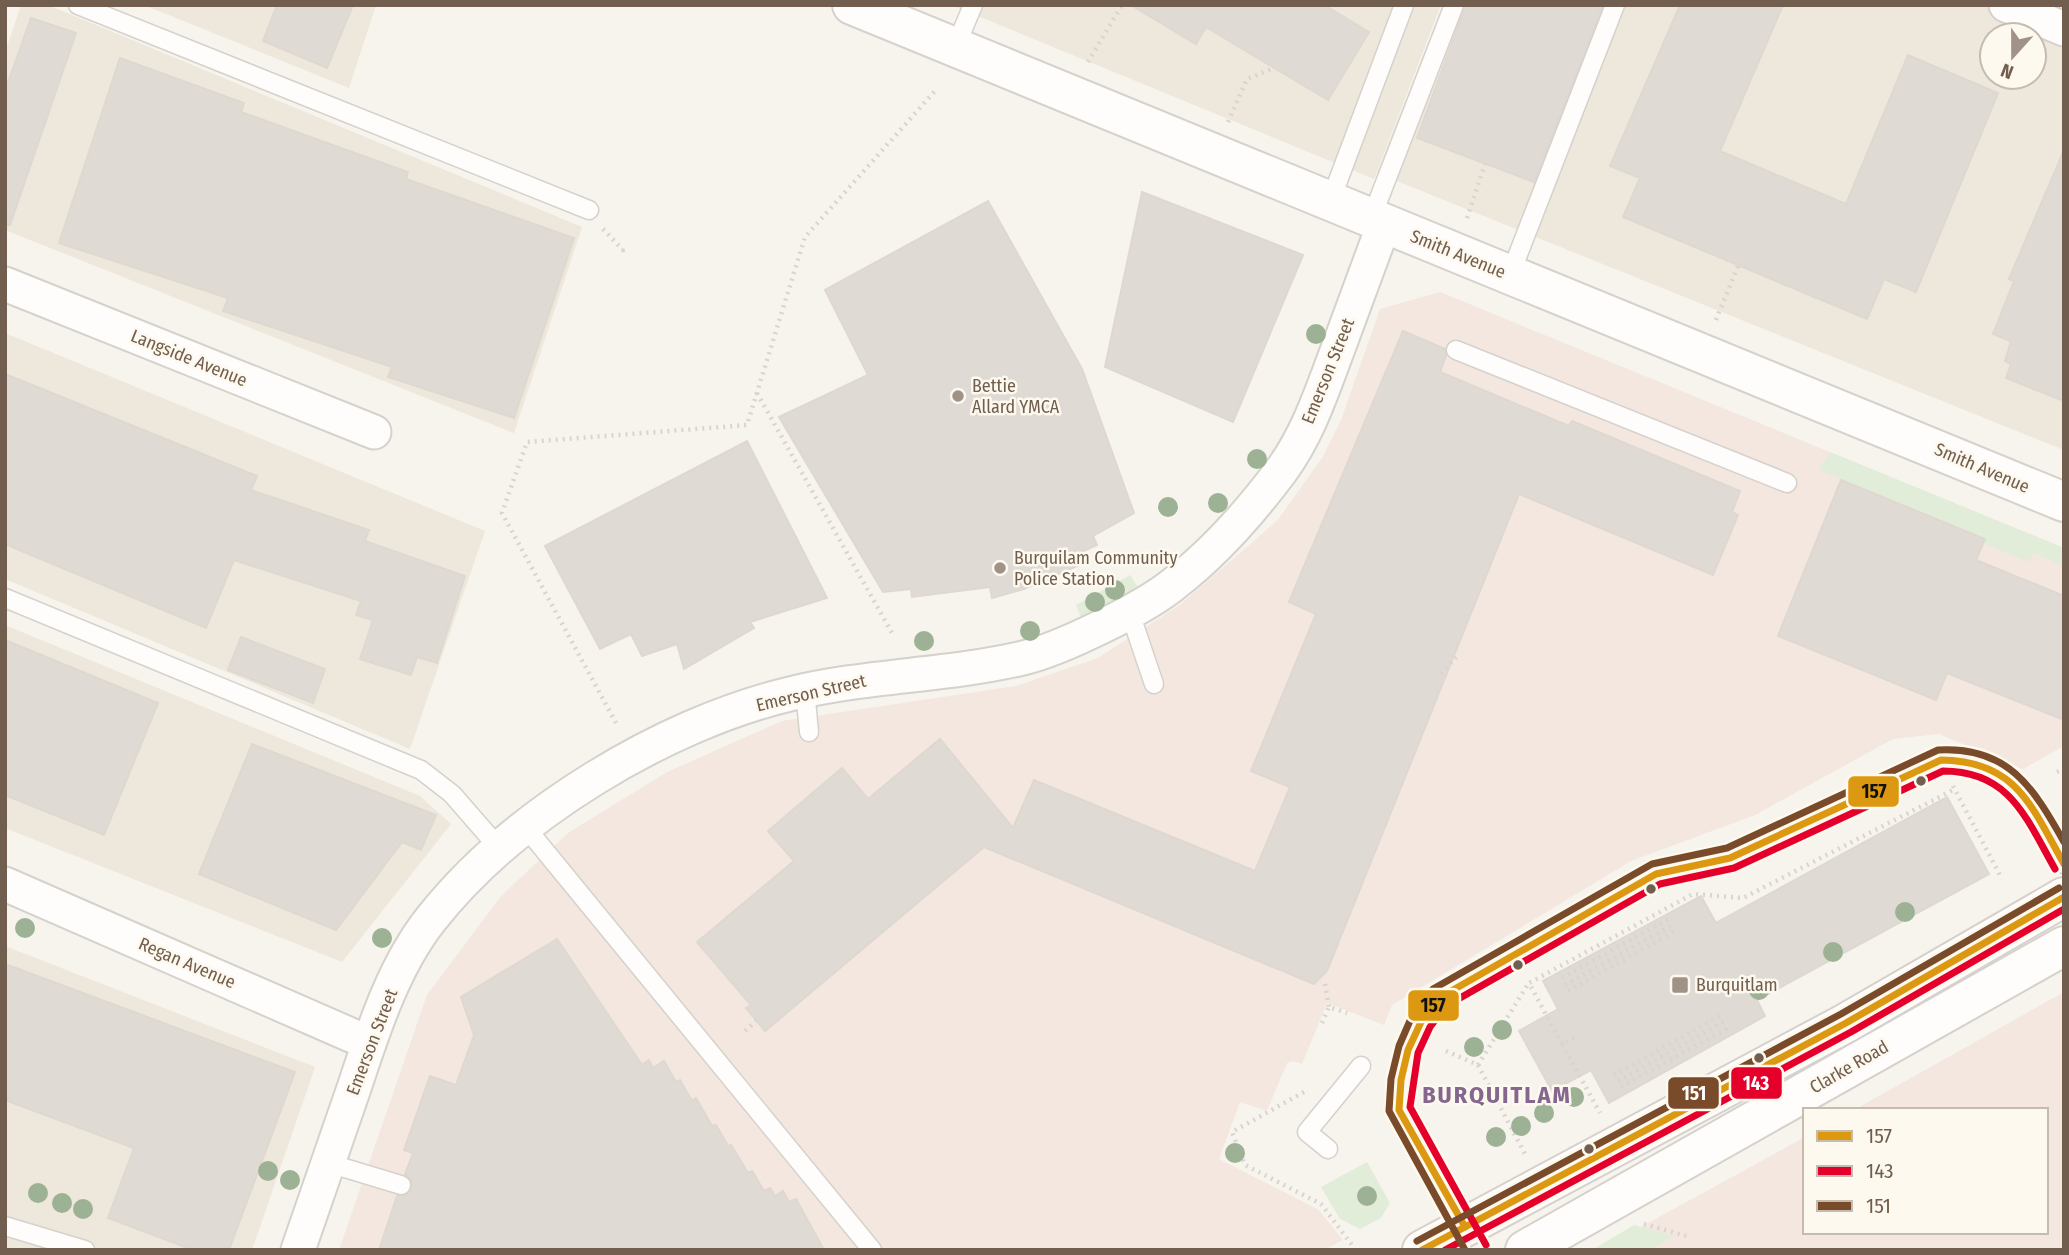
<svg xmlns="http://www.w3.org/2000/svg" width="2069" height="1255" viewBox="0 0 2069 1255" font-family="'Fira Sans Condensed',sans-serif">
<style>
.residential{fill:#eee7db;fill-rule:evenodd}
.commercial{fill:#f3e7df}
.green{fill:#e2edd9}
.building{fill:#dfdad3;stroke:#ded8d0;stroke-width:2}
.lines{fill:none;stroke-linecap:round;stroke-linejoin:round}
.lane-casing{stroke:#d5d1cb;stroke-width:21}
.street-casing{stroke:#d5d1cb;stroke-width:37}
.secondary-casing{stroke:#d6d1cb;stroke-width:42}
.path{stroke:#d9d4cf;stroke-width:4.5;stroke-dasharray:2 5;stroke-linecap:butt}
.lane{stroke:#fefdfc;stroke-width:18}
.street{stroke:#fefdfc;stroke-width:33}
.secondary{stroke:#fefdfc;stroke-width:38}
.bus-1-casing{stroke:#fdf9ef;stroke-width:12}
.bus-2-casing{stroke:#fdf9ef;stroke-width:12}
.bus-3-casing{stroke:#fdf9ef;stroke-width:12}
.bus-1{stroke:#dc9810;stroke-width:7}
.bus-2{stroke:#e4002b;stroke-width:7}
.bus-3{stroke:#7a4b2a;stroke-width:7}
.tree{fill:#9db294}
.poi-dot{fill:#a09286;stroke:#fdf9ef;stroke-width:2.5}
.bus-dot{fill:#725e4f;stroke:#fdf9ef;stroke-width:2.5}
.labels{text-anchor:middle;stroke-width:5;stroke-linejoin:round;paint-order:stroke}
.street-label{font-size:18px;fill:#725e4f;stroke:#fdf9ef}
.poi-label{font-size:18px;fill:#725e4f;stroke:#fdf9ef;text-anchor:start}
.district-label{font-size:24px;font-weight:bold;letter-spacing:2px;fill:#84668e;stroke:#fdf9ef}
.line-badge{stroke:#fdf9ef;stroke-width:2.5}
.badge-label{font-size:19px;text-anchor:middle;font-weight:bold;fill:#fff}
.pale-badge-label{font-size:19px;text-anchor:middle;font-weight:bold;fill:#111}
</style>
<rect width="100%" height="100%" fill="#f6f4ed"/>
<g class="residential">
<path d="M21 5H48L582 227 514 433 5 230V52Z"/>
<path d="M144 5H376L349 88Z"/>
<path d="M951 5H1441L1374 179Z"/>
<path d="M1443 5H2064V450L1377 173ZM1992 35H2034V77H1992Z"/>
<path d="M5 333 485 531 410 749 5 579Z"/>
<path d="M5 625 420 796 451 824 342 962 5 828Z"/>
<path d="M5 946 315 1067 252 1250H5Z"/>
</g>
<g class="commercial">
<path d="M1440 292 2064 548V746L2023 769 1939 734 1893 739 1755 815 1631 861 1392 1005 1384 1025 1327 1003 1302 1064 1293 1061 1287 1063 1267 1111 1240 1102 1219 1159 1319 1210 1343 1240 1324 1250H339L427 995 501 896 568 833 667 772 782 721 1016 686 1098 658 1181 604 1277 521 1322 458 1341 420 1380 309Z"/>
<path d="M2064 992V1250H1599L1805 1137V1232H2046V1110H1854Z"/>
</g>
<g class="green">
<path d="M1830 452 2064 548V566L2033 553 2029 562 1983 543 1984 538 1819 470Z"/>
<path d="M1130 575 1138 587 1081 618 1076 605Z"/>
<path d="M1863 1034 1868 1044 1788 1089 1783 1079Z"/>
<path d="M1367 1162 1390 1203 1381 1218 1360 1229 1340 1219 1321 1187Z"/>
<path d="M1634 1225 1674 1236 1650 1250H1592Z"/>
</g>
<g class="building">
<path d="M277 5H353L327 68 263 41Z"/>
<path d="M1131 5H1324L1369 32 1328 100 1206 27 1196 44Z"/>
<path d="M1466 5H1603L1534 182 1417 138Z"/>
<path d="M1680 5H1783L1720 151 1846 204 1908 55 1998 93 1916 292 1884 279 1867 319 1623 217 1640 178 1610 166Z"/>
<path d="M31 18 76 33 10 225H5V91Z"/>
<path d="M120 58 244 103 241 112 408 172 406 179 574 238 514 418 388 377 392 367 223 311 228 298 59 243Z"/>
<path d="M2064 150V401L2006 378 2011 364 2005 361 2011 341 1993 334 2014 281 2009 279Z"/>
<path d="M1142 192 1303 255 1233 422 1105 367Z"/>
<path d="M988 201 1082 369 1134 513 1093 536 1097 545 1079 553 1084 563 1024 589 992 598 990 587 912 597 911 589 883 592 779 417 868 375 825 290Z"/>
<path d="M1403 331 1445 349 1446 356 1440 372 1569 426 1572 421 1740 491 1732 512 1738 515 1713 575 1519 494 1327 971 1314 984 984 847 765 1031 746 1008 751 1005 697 942 794 861 768 831 842 768 868 799 940 739 1013 828 1034 780 1255 871 1290 787 1251 771 1316 614 1289 602Z"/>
<path d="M5 374 257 476 251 490 369 530 365 541 465 576 437 663 417 657 411 675 360 659 373 620 356 615 361 601 234 560 206 628 5 544Z"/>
<path d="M747 441 827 598 750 622 754 628 684 669 677 644 642 656 631 634 600 649 545 546Z"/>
<path d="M1841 480 1985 539 1976 560 2064 596V720L1947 673 1936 700 1778 636Z"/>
<path d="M241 637 325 669 313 703 228 670Z"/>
<path d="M5 640 158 703 104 835 5 795Z"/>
<path d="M252 744 436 815 421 850 402 842 336 930 199 874Z"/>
<path d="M1947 797 1989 874 1757 1000 1765 1016 1609 1103 1591 1070 1552 1091 1519 1031 1558 1009 1543 981 1701 896 1716 923Z"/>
<path d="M557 939 642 1065 649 1060 653 1068 664 1061 676 1082 680 1080 692 1101 696 1098 712 1126 716 1125 728 1146 731 1145 748 1173 752 1171 764 1191 770 1188 775 1196 783 1191 789 1202 796 1199 824 1250H379L397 1196H404L412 1189V1182L405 1174 413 1153 404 1150 430 1076 456 1085 474 1035 461 997Z"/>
<path d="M5 964 295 1072 229 1250H193L108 1218 134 1148 5 1100Z"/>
</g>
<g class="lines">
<g class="lane-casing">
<g id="lane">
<path d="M78 5 589 210"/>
<path d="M955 48 973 5"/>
<path d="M1330 202 1404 5"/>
<path d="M1371 219 1454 5"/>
<path d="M1510 275 1615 5"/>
<path d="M1456 350 1787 483"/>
<path d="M5 598 421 770 452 794 499 848"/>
<path d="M1129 610 1154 684"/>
<path d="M805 690 809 732"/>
<path d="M527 829 872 1250"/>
<path d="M1328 1149 1307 1132 1361 1066"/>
<path d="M328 1163 401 1185"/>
<path d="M5 1226 85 1250"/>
<path d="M1465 1227 1399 1110C1398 1070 1412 1027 1439 998L1656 874 1730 858 1941 760C2014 753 2034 812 2064 864"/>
</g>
</g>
<g class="street-casing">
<g id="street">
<path d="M2006 5 2064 29"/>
<path d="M5 284 374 432"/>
<path d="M5 884 369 1043"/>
<path d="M298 1250C317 1196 335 1142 354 1088 373 1031 393 967 431 919 512 816 663 724 790 694 867 675 946 676 1023 658 1061 649 1145 608 1175 583 1215 552 1251 511 1281 471 1307 436 1321 394 1336 354 1352 310 1368 267 1384 224"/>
</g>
</g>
<g class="secondary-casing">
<g id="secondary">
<path d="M852 5 2064 502"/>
<path d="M1422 1250 1846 1023 2064 897"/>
<path d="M1525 1250 2064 946"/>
</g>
</g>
<g class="path">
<path d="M1088 62 1122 5"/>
<path d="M1228 122 1247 79 1274 68"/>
<path d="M1467 218 1485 164"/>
<path d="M603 229 623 250 625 245"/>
<path d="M1716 320 1738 266"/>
<path d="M757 393 892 633"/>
<path d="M1441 674 1456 657"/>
<path d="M616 723 502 513 527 442 747 425 805 237 935 91"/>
<path d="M2057 772 2064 769"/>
<path d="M1953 786 2002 879"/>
<path d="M1562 978 1670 918"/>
<path d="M1325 984 1329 1007"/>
<path d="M1565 985 1674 924"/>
<path d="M1568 991 1677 930"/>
<path d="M1322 1023 1329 1007 1347 1013"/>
<path d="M745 1031 756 1021"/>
<path d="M1574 1038 1562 1044 1600 1113"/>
<path d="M1562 1044 1529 983 1693 894 1743 898 1955 789"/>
<path d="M1446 1051 1478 1065 1525 1154"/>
<path d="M1478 1065 1528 984"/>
<path d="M1614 1075 1723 1014"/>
<path d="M1618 1081 1726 1020"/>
<path d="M1621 1087 1730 1027"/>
<path d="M1304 1092 1232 1132 1245 1165 1321 1204 1352 1245"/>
<path d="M1644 1224 1686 1236"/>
</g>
<use href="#lane" class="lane"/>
<use href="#street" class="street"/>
<use href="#secondary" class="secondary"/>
<g class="bus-1-casing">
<g id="bus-1">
<path d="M1465 1227 1399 1110 1401 1080 1408 1050 1421 1022 1439 998 1656 874 1730 858 1941 760C2016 761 2031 805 2064 864"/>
<path d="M1422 1250 1846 1023 2064 897"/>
</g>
</g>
<g class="bus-2-casing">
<g id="bus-2">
<path d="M1486 1245 1410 1107 1418 1053 1430 1027 1446 1006 1660 884 1734 868 1943 771C2010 771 2026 818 2055 869"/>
<path d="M1445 1250 1851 1032 2064 909"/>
</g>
</g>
<g class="bus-3-casing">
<g id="bus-3">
<path d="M1417 1241 1841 1014 2059 888"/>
<path d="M1465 1250 1389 1111 1391 1079 1399 1046 1412 1016 1433 989 1652 864 1727 848 1938 750C2008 746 2033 787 2064 842"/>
</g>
</g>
<use href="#bus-1" class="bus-1"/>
<use href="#bus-2" class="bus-2"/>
<use href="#bus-3" class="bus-3"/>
</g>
<g class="tree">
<circle cx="1316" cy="334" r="10"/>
<circle cx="1257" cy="459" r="10"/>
<circle cx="1218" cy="503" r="10"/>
<circle cx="1168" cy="507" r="10"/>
<circle cx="1115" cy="590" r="10"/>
<circle cx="1095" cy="602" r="10"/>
<circle cx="1030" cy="631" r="10"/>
<circle cx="924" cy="641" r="10"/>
<circle cx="1905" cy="912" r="10"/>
<circle cx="25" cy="928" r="10"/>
<circle cx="382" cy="938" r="10"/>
<circle cx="1833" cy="952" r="10"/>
<circle cx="1759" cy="990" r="10"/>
<circle cx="1502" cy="1030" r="10"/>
<circle cx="1474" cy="1047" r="10"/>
<circle cx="1574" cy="1097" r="10"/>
<circle cx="1544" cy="1113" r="10"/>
<circle cx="1521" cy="1126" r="10"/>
<circle cx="1496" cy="1137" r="10"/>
<circle cx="1235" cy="1153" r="10"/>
<circle cx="268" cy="1171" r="10"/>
<circle cx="290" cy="1180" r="10"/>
<circle cx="38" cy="1193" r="10"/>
<circle cx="1367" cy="1196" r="10"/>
<circle cx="62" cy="1203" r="10"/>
<circle cx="83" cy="1209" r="10"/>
</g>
<g class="poi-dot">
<circle cx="958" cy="396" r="7"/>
<circle cx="1000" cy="568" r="7"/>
<rect x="1671" y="976" width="18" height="18" rx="3.5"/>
</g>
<g class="bus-dot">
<circle cx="1921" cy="781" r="6"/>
<circle cx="1651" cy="889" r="6"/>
<circle cx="1518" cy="965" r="6"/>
<circle cx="1759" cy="1058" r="6"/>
<circle cx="1589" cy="1149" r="6"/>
</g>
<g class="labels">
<g class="street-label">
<text transform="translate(1458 254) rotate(22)" y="6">Smith Avenue</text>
<text transform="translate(189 358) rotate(22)" y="6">Langside Avenue</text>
<text transform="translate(1328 371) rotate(-68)" y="6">Emerson Street</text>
<text transform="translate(1982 468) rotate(23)" y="6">Smith Avenue</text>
<text transform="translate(811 693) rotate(-13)" y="6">Emerson Street</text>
<text transform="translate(187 963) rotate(23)" y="6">Regan Avenue</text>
<text transform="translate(372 1042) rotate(-69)" y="6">Emerson Street</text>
<text transform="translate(1849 1067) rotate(-30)" y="6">Clarke Road</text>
</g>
<g class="poi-label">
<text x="972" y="392">Bettie<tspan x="972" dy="21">Allard YMCA</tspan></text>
<text x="1014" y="564">Burquilam Community<tspan x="1014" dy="21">Police Station</tspan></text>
<text x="1696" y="991">Burquitlam</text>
</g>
<g class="district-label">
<text x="1497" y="1103">BURQUITLAM</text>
</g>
</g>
<g class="line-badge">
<rect x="1847" y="775" width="53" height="33" rx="7" fill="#dc9810"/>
<rect x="1407" y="989" width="53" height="33" rx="7" fill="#dc9810"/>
<rect x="1730" y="1066" width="53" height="34" rx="7" fill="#e4002b"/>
<rect x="1667" y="1076" width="53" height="34" rx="7" fill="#7a4b2a"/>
</g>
<g class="badge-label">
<text x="1756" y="1090">143</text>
<text x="1694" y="1100">151</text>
</g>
<g class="pale-badge-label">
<text x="1874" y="798">157</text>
<text x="1433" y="1012">157</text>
</g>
<rect width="2069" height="1255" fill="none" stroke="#725e4f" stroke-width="14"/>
<rect x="1803" y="1108" width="245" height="126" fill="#fdf9ef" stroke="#c5bbaf" stroke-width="2"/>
<rect x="1817" y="1131" width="35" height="10" fill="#dc9810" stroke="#c5bbaf" stroke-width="2"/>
<text x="1866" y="1143" font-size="21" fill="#725e4f">157</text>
<rect x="1817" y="1166" width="35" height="10" fill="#e4002b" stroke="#c5bbaf" stroke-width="2"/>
<text x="1866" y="1178" font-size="21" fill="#725e4f">143</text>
<rect x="1817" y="1201" width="35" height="10" fill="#7a4b2a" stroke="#c5bbaf" stroke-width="2"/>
<text x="1866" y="1213" font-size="21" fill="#725e4f">151</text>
<g transform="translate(2013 56) rotate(201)"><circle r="33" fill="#fdf9ef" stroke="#c5bbaf" stroke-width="2"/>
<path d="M0-5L12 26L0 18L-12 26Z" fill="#a09286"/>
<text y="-10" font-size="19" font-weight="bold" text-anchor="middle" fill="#725e4f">N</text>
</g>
</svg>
